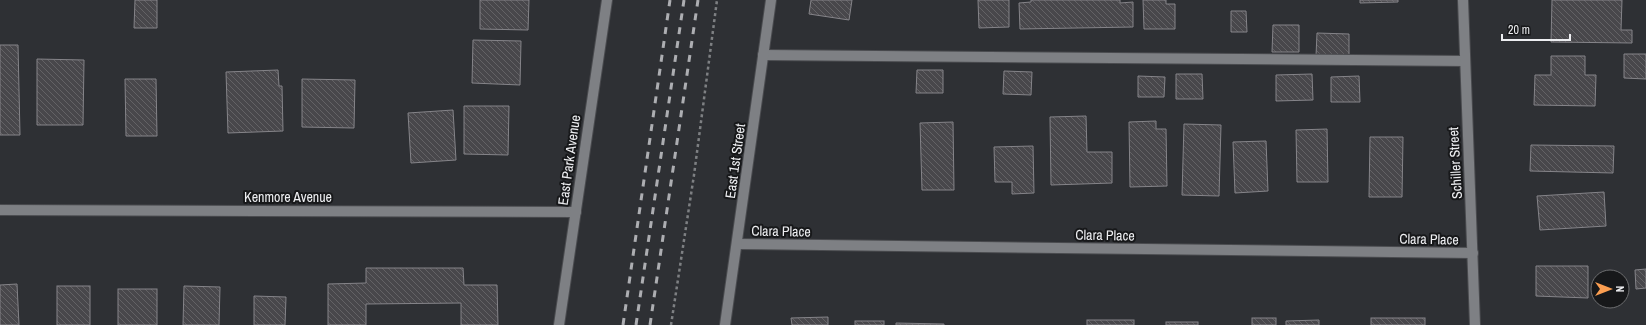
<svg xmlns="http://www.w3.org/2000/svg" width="1646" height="325" viewBox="0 0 1646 325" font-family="'Archivo Narrow',sans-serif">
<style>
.building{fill:url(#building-back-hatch);stroke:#858489}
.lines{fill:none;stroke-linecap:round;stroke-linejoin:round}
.lane-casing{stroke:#4a4b4f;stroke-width:12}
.street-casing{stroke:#4a4b4f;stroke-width:12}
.path{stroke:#7e8083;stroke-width:2.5;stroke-dasharray:3 3;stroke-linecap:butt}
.lane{stroke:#7e8084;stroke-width:10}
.street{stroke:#7e8084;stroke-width:10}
.rail{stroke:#adaeb2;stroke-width:3;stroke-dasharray:7 7;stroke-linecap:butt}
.labels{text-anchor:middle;stroke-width:4;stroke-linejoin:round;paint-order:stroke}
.street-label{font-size:14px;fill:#edeef1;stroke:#17181a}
</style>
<defs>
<pattern id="building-back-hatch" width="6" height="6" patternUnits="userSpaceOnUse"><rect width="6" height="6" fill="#48474b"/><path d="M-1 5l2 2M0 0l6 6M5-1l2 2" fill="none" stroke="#636265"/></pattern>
</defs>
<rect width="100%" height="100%" fill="#2e3034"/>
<g class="building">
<path d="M135 0H157V28H134Z"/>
<path d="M480 0H529L528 30 480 29Z"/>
<path d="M811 0H852L849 20 809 14Z"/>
<path d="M978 0H1009V27L979 28Z"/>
<path d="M1031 0H1120V3L1133 2V27L1020 29 1019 3 1031 2Z"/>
<path d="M1143 0H1166V4H1175V29H1144Z"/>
<path d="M1360 0H1398V2L1360 3Z"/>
<path d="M1552 0H1622L1621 30H1632V43L1551 42Z"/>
<path d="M1231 11H1246L1247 32H1231Z"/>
<path d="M1273 25H1299V52H1272Z"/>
<path d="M1317 33 1349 34V58L1316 56Z"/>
<path d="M473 40 521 41 520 85 472 83Z"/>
<path d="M0 45H18L20 135H0Z"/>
<path d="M1624 54H1646V79L1624 78Z"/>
<path d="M1551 56H1585V75H1596L1595 106 1534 105 1535 75H1551Z"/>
<path d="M37 59 84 60 83 125H37Z"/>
<path d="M278 70 279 86H282L283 131 228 133 226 72Z"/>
<path d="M917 70H943V93H916Z"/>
<path d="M1004 71 1032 72 1031 95 1003 94Z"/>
<path d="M1176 74H1202L1203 99H1176Z"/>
<path d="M1312 74 1313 100 1276 101V75Z"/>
<path d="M1138 76 1165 77 1164 97H1138Z"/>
<path d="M1359 76 1360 102H1331V77Z"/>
<path d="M125 79H156L157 136H126Z"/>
<path d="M302 79 355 80 354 128 302 127Z"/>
<path d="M464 106H509L508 155 464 154Z"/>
<path d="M453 110 456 160 411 163 408 113Z"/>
<path d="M1086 116 1087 152H1112V183L1051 185 1050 117Z"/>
<path d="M1156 121V129H1166L1167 186 1130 187 1129 122Z"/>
<path d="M953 122 954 190H922L920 123Z"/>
<path d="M1184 124 1221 125 1219 196 1182 195Z"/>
<path d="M1327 129 1328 182H1297L1296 130Z"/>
<path d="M1370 137H1403L1402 197H1369Z"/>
<path d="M1266 141 1268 191 1235 193 1233 142Z"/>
<path d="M1531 145 1614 146 1613 173 1530 171Z"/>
<path d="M1033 146 1034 193 1012 194V182H995L994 147Z"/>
<path d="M1604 192 1606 226 1540 230 1537 196Z"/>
<path d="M1536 266H1588V298L1536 296Z"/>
<path d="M366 268H463L464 285H497L498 325H461V303L366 304V325H328V284L366 283Z"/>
<path d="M1646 269V288L1636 289 1635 270Z"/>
<path d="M17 284 19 325H0V285Z"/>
<rect x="57" y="286" width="33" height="39"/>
<path d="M184 286 220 287 219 325H183Z"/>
<rect x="118" y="289" width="39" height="36"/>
<path d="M254 296 286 297 285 325H254Z"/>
<path d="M828 317V325H792L791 318Z"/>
<rect x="1252" y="318" width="24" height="7"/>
<rect x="1371" y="318" width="54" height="7"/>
<rect x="1087" y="320" width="47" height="5"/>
<path d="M1319 320V325H1286V321Z"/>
<rect x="855" y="321" width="29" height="4"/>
<rect x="1166" y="322" width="32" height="3"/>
<path d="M896 323 944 324V325H896Z"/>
</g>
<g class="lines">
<g class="lane-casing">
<path id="lane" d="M763 55 1465 61"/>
</g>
<g class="street-casing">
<g id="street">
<path d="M1463 0 1475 325"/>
<path d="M0 210 576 212"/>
<path d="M737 244 1473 253"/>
<path d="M559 325 607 0"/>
<path d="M725 325 771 0"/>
</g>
</g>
<path class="path" d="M671 325 694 175 717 0"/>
<use href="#lane" class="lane"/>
<use href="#street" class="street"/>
<g class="rail">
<path d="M623 325 670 0"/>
<path d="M636 325 684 0"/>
<path d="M650 325 698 0"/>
</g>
</g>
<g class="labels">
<g class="street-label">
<text transform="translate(569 160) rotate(-82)" y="5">East Park Avenue</text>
<text transform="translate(735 161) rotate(-82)" y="5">East 1st Street</text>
<text transform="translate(1455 163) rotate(-93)" y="5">Schiller Street</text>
<text x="288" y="202">Kenmore Avenue</text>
<text transform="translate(781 231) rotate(1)" y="5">Clara Place</text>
<text transform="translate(1105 235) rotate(1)" y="5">Clara Place</text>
<text transform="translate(1429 239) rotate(1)" y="5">Clara Place</text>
</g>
</g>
<g transform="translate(1610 289) rotate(90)"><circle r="19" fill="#17181a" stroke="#6d6e70"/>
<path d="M0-3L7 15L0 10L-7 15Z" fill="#fb9e51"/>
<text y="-6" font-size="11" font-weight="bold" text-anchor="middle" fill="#edeef1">N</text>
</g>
<path d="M1502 34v6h68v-6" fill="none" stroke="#edeef1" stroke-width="2"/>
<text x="1508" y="34" font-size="12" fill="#edeef1" stroke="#17181a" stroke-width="3" paint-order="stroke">20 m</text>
</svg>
